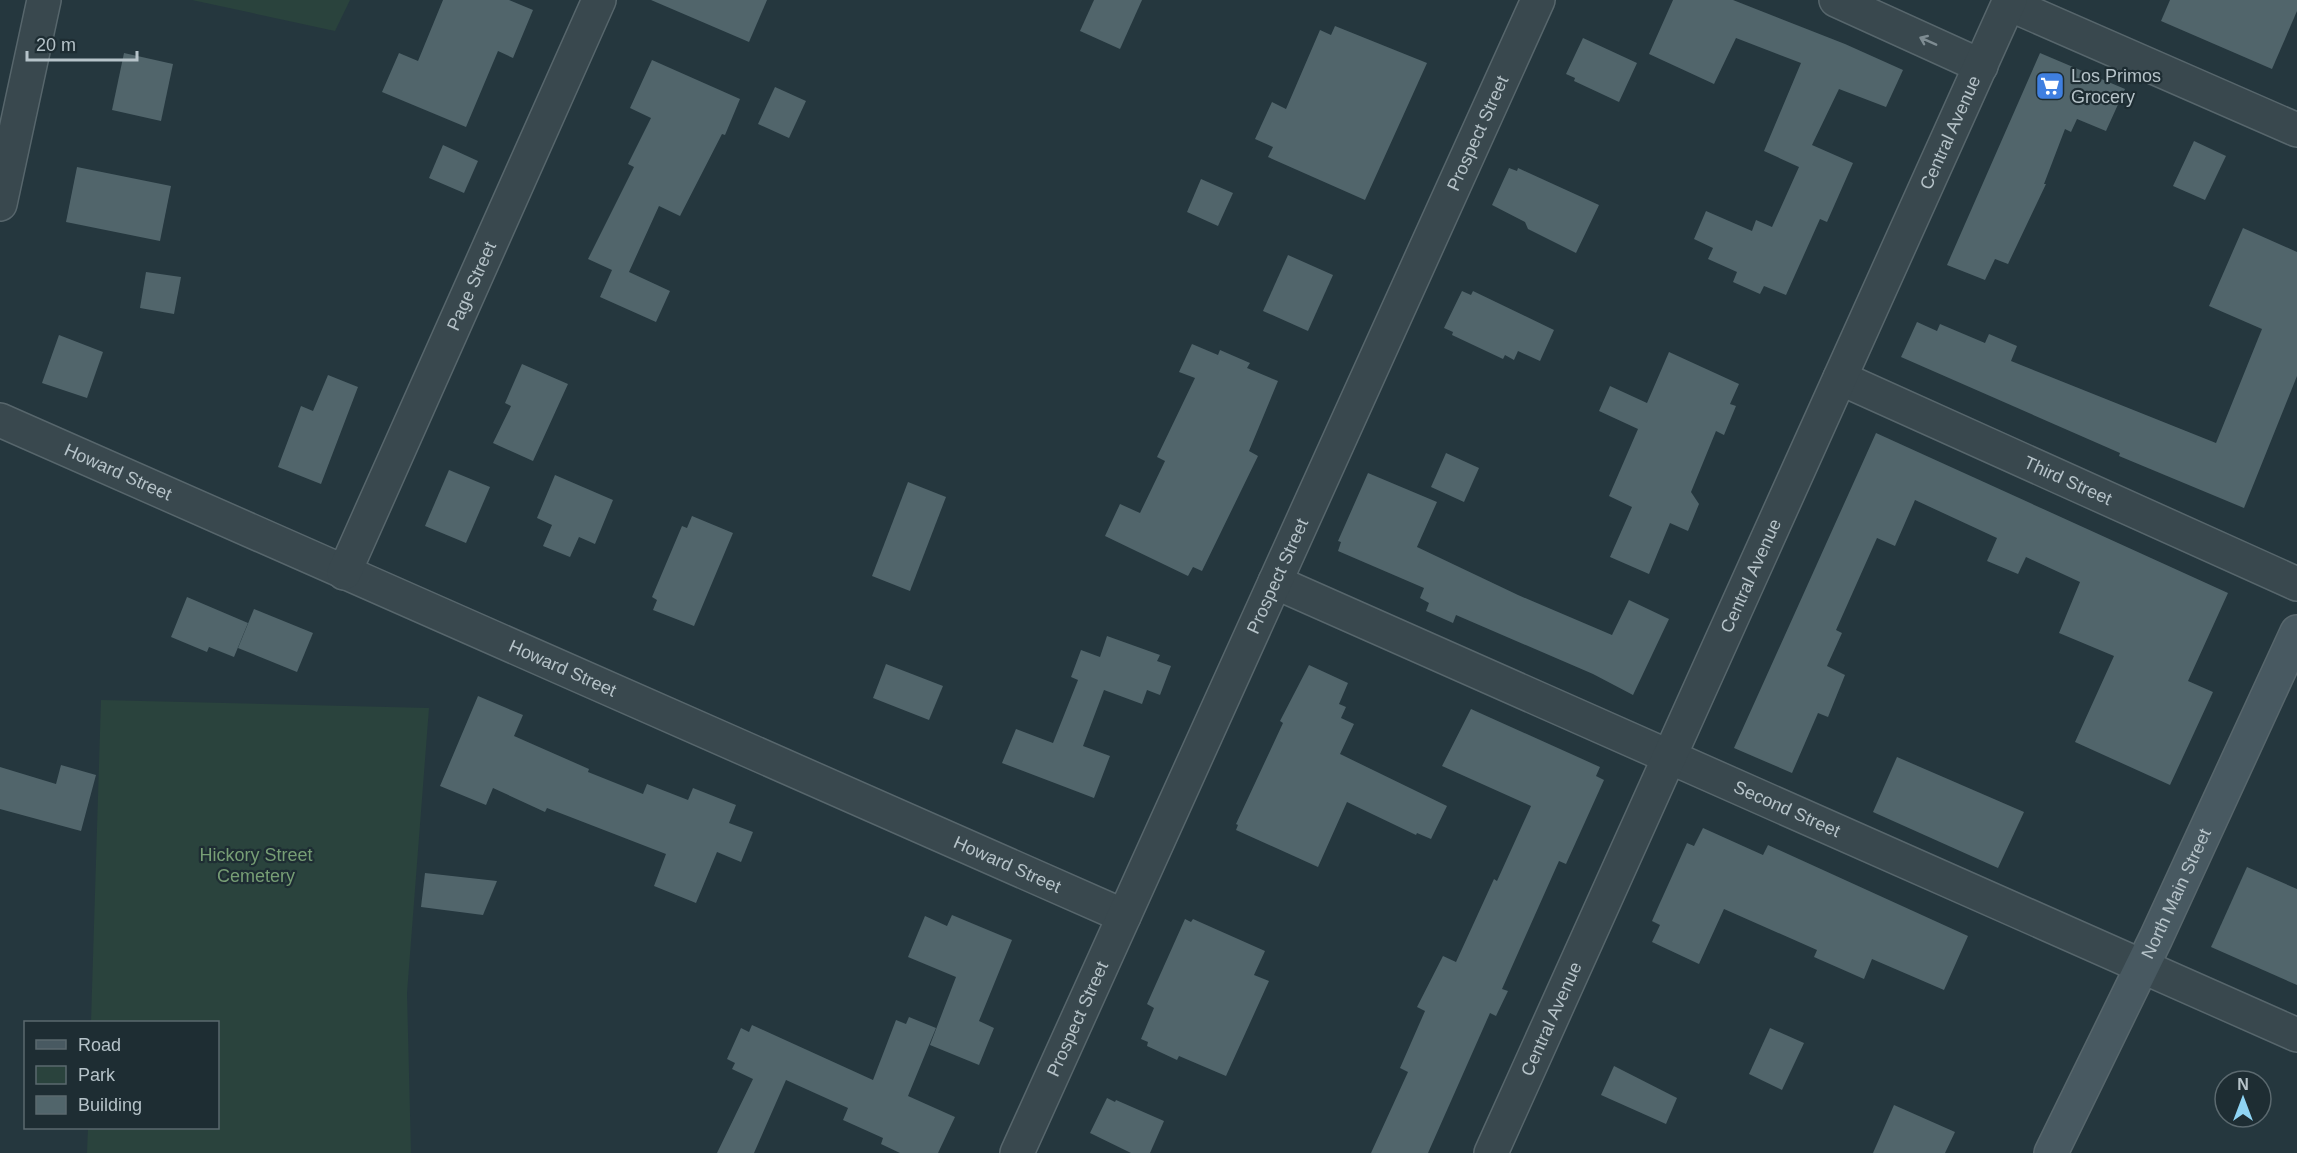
<svg xmlns="http://www.w3.org/2000/svg" width="2297" height="1153" viewBox="0 0 2297 1153" font-family="Arial,sans-serif">
<style>
.green{fill:#2a433d}
.building{fill:#51656b}
.lines{fill:none;stroke-linecap:round;stroke-linejoin:round}
.minor-casing{stroke:#57666c;stroke-width:36}
.secondary-casing{stroke:#57666c;stroke-width:36}
.minor{stroke:#39484e;stroke-width:33}
.secondary{stroke:#485961;stroke-width:33}
.oneway{stroke:#7e8c92}
.labels{text-anchor:middle;stroke-width:4.5;stroke-linejoin:round;paint-order:stroke}
.poi-label{font-size:18px;fill:#b6c3c9;stroke:#1e2d33;text-anchor:start}
.street-label{font-size:18px;fill:#b6c3c9;stroke:#1e2d33}
.park-label{font-size:18px;fill:#779e75;stroke:#1e2d33}
</style>
<rect width="100%" height="100%" fill="#25373e"/>
<g class="green">
<path d="M192 0H350L335 31Z"/>
<path d="M101 700 429 708 407 993 411 1153H87L88 1128H218V1022H91Z"/>
</g>
<g class="building">
<path d="M443 0H509L533 10 513 58 498 51 466 127 382 92 399 53 418 61Z"/>
<path d="M651 0H767L749 42Z"/>
<path d="M1094 0H1142L1120 49 1080 31Z"/>
<path d="M1673 0H1733L1845 44 1903 70 1886 107 1839 89 1812 145 1853 163 1827 222 1820 219 1786 295 1764 286 1760 294 1733 282 1737 272 1708 259 1713 248 1694 239 1706 211 1752 231 1756 220 1772 227 1799 167 1764 151 1801 63 1736 38 1714 84 1649 54Z"/>
<path d="M2170 0H2297V11L2272 69 2161 21Z"/>
<path d="M1335 26 1427 63 1365 200 1268 157 1273 147 1255 139 1272 102 1286 109 1320 30 1331 35Z"/>
<path d="M1583 38 1637 63 1619 102 1574 81 1575 78 1566 74Z"/>
<path d="M124 53 173 64 161 121 112 110Z"/>
<path d="M2040 53 2125 89 2106 131 2077 119 2071 132 2065 129 2044 184H2046L2008 264 1995 259 1985 280 1947 265Z"/>
<path d="M652 60 740 99 725 135 722 134 680 216 659 206 629 272 670 291 656 322 600 297 612 270 588 259 634 167 628 164 651 118 630 108Z"/>
<path d="M775 87 806 101 789 138 758 124Z"/>
<path d="M2194 141 2226 156 2205 200 2173 186Z"/>
<path d="M443 145 478 161 464 193 429 178Z"/>
<path d="M77 167 171 186 160 241 66 222Z"/>
<path d="M1509 168 1517 171 1518 168 1599 205 1576 253 1528 229 1525 222 1492 205Z"/>
<path d="M1201 179 1233 193 1218 226 1187 212Z"/>
<path d="M2243 228 2297 252V376L2244 508 2119 456 2120 453 1901 357 1917 322 1937 331 1940 324 1985 343 1989 334 2017 346 2011 361 2216 443 2262 329 2209 306Z"/>
<path d="M1288 255 1333 275 1308 331 1263 311Z"/>
<path d="M146 272 181 277 174 314 140 308Z"/>
<path d="M1462 291 1471 295 1473 291 1554 330 1540 361 1518 351 1514 360 1505 355 1503 359 1452 335 1453 332 1444 328Z"/>
<path d="M59 335 103 352 87 398 42 383Z"/>
<path d="M1192 344 1218 355 1220 350 1250 363 1247 368 1278 381 1249 451 1258 456 1202 571 1193 567 1188 576 1105 536 1120 504 1140 513 1165 461 1157 457 1195 378 1179 372Z"/>
<path d="M1669 352 1739 384 1730 404 1736 406 1724 435 1716 431 1691 492 1699 504 1688 531 1670 523 1649 574 1610 557 1632 507 1609 496 1638 429 1599 411 1610 386 1647 403Z"/>
<path d="M522 364 568 384 533 461 493 443 511 406 505 403Z"/>
<path d="M328 375 358 387 321 484 278 467 301 406 313 411Z"/>
<path d="M1876 433 2228 593 2188 681 2213 692 2170 785 2075 742 2114 656 2059 633 2080 582 2026 557 2018 574 1987 561 1997 538 1915 500 1895 546 1877 538 1836 630 1842 633 1827 666 1845 675 1828 717 1818 713 1792 773 1734 748Z"/>
<path d="M1446 453 1479 468 1464 502 1431 487Z"/>
<path d="M449 470 490 487 466 543 425 526Z"/>
<path d="M1368 473 1437 502 1417 547 1518 595 1612 635 1629 600 1669 619 1633 695 1593 674 1456 615 1453 623 1426 611 1429 603 1420 598 1424 588 1338 551 1341 542 1338 541Z"/>
<path d="M555 475 613 500 595 544 579 537 570 557 543 546 552 525 537 518Z"/>
<path d="M908 482 946 497 910 591 872 576Z"/>
<path d="M692 516 733 533 694 626 653 610 657 600 652 597 682 526 687 528Z"/>
<path d="M187 597 248 623 234 657 209 647 207 652 171 637Z"/>
<path d="M254 609 313 633 297 672 238 648Z"/>
<path d="M1107 636 1160 655 1157 661 1171 666 1160 695 1147 690 1142 704 1104 690 1083 746 1110 756 1094 798 1002 763 1016 729 1053 743 1078 680 1071 677 1081 650 1100 657Z"/>
<path d="M886 664 943 686 929 720 873 698Z"/>
<path d="M1309 665 1348 683 1339 704 1346 707 1341 718 1354 724 1340 754 1447 806 1431 839 1417 833 1416 835 1347 802 1318 867 1236 830 1238 825 1236 824 1283 723 1280 721Z"/>
<path d="M478 696 523 715 514 736 589 769 588 772 643 794 647 784 688 800 693 788 736 805 729 823 753 832 741 862 717 852 696 903 654 886 666 854 547 808 545 812 493 788 486 805 440 786Z"/>
<path d="M1471 709 1600 767 1596 776 1604 780 1566 864 1559 861 1502 989 1508 991 1496 1016 1490 1013 1428 1153H1371L1408 1072 1400 1068 1425 1011 1417 1007 1443 956 1456 962 1494 879 1497 881 1531 806 1442 766Z"/>
<path d="M1897 757 2024 812 1998 868 1873 812Z"/>
<path d="M61 765 96 775 81 831 0 809V767L56 784Z"/>
<path d="M1703 828 1763 855 1768 845 1968 936 1944 990 1872 959 1864 979 1814 957 1817 950 1724 909 1699 964 1652 942 1660 925 1652 921 1659 905 1687 843 1694 846Z"/>
<path d="M2247 867 2297 889V985L2211 947Z"/>
<path d="M425 873 497 881 483 915 421 907Z"/>
<path d="M952 915 1012 940 979 1021 994 1028 979 1065 930 1045 956 977 908 957 925 916 947 926Z"/>
<path d="M1185 919 1191 922 1193 919 1265 951 1254 975 1269 981 1226 1076 1179 1056 1177 1060 1147 1046 1148 1042 1141 1039 1154 1008 1147 1004Z"/>
<path d="M909 1017 936 1028 908 1096 955 1117 938 1153H900L881 1144 883 1138 843 1120 848 1108 786 1080 754 1153H717L753 1079 732 1069 735 1063 727 1059 741 1028 749 1032 752 1025 873 1080 896 1020 906 1024Z"/>
<path d="M1770 1028 1804 1043 1782 1090 1749 1074Z"/>
<path d="M1614 1066 1677 1098 1666 1124 1601 1095Z"/>
<path d="M1107 1098 1115 1102 1116 1100 1164 1121 1150 1153H1131L1090 1133Z"/>
<path d="M1894 1105 1955 1132 1945 1153H1873Z"/>
</g>
<g class="lines">
<g class="minor-casing">
<g id="minor">
<path d="M1836 0 1981 66"/>
<path d="M2009 4 2297 130"/>
<path d="M0 204 44 0"/>
<path id="s1" d="M1840 378 2297 584"/>
<path id="s2" d="M0 420 1124 916"/>
<path id="s3" d="M344 573 599 0"/>
<path id="s4" d="M1275 582 2297 1035"/>
<path id="s5" d="M1017 1153 1538 0"/>
<path id="s6" d="M1491 1153 2010 0"/>
</g>
</g>
<g class="secondary-casing">
<g id="secondary">
<path id="s7" d="M2051 1153 2156 938 2297 632"/>
</g>
</g>
<use href="#minor" class="minor"/>
<use href="#secondary" class="secondary"/>
</g>
<defs><path id="oneway-shaft" d="M-6 0H5M1.5-3L5.5 0L1.5 3" fill="none" stroke-width="1.6" stroke-linecap="round" stroke-linejoin="round" transform="scale(1.5)"/></defs>
<use class="oneway" href="#oneway-shaft" transform="translate(1928 41) rotate(-156)"/>
<defs>
<g id="supermarket-square" transform="scale(1.5)"><rect x="-9" y="-9" width="18" height="18" rx="4" fill="#3f7fe0" stroke="#1e2d33"/><path d="M-6-5.5h2.5l.6 2H6L4.5 2H-2.5L-4.4-4H-6ZM-1.5 3.2a1.3 1.3 0 1 0 .1 0ZM3 3.2a1.3 1.3 0 1 0 .1 0Z" fill="#fff"/></g>
</defs>
<g fill-rule="evenodd">
<use href="#supermarket-square" x="2050" y="86"/>
</g>
<g class="labels">
<g class="poi-label">
<text x="2071" y="82">Los Primos<tspan x="2071" dy="21">Grocery</tspan></text>
</g>
<g class="street-label">
<text dy="6" stroke="none"><textPath href="#s6" startOffset="1119">Central Avenue</textPath></text>
<text dy="6" stroke="none"><textPath href="#s5" startOffset="1119">Prospect Street</textPath></text>
<text dy="6" stroke="none"><textPath href="#s3" startOffset="314">Page Street</textPath></text>
<text dy="6" stroke="none"><textPath href="#s2" startOffset="129">Howard Street</textPath></text>
<text dy="6" stroke="none"><textPath href="#s1" startOffset="250">Third Street</textPath></text>
<text dy="6" stroke="none"><textPath href="#s5" startOffset="633">Prospect Street</textPath></text>
<text dy="6" stroke="none"><textPath href="#s6" startOffset="633">Central Avenue</textPath></text>
<text dy="6" stroke="none"><textPath href="#s2" startOffset="615">Howard Street</textPath></text>
<text dy="6" stroke="none"><textPath href="#s4" startOffset="560">Second Street</textPath></text>
<text dy="6" stroke="none"><textPath href="#s2" startOffset="1101">Howard Street</textPath></text>
<text dy="6" stroke="none"><textPath href="#s7" startOffset="288">North Main Street</textPath></text>
<text dy="6" stroke="none"><textPath href="#s5" startOffset="147">Prospect Street</textPath></text>
<text dy="6" stroke="none"><textPath href="#s6" startOffset="147">Central Avenue</textPath></text>
</g>
<g class="park-label">
<text x="256" y="861">Hickory Street<tspan x="256" dy="21">Cemetery</tspan></text>
</g>
</g>
<rect x="24" y="1021" width="195" height="108" fill="#1e2d33" stroke="#5b696f" stroke-width="1.5"/>
<rect x="36" y="1040" width="30" height="9" fill="#485961" stroke="#5b696f" stroke-width="1.5"/>
<text x="78" y="1051" font-size="18" fill="#b6c3c9">Road</text>
<rect x="36" y="1066" width="30" height="18" fill="#2a433d" stroke="#5b696f" stroke-width="1.5"/>
<text x="78" y="1081" font-size="18" fill="#b6c3c9">Park</text>
<rect x="36" y="1096" width="30" height="18" fill="#51656b" stroke="#5b696f" stroke-width="1.5"/>
<text x="78" y="1111" font-size="18" fill="#b6c3c9">Building</text>
<g transform="translate(2243 1099)"><circle r="28" fill="#1e2d33" stroke="#5b696f" stroke-width="1.5"/>
<path d="M0-4.5L10 22L0 15L-10 22Z" fill="#8fd4f4"/>
<text y="-9" font-size="16" font-weight="bold" text-anchor="middle" fill="#b6c3c9">N</text>
</g>
<path d="M27 51v9h110v-9" fill="none" stroke="#b6c3c9" stroke-width="3"/>
<text x="36" y="51" font-size="18" fill="#b6c3c9" stroke="#1e2d33" stroke-width="4.5" paint-order="stroke">20 m</text>
</svg>
